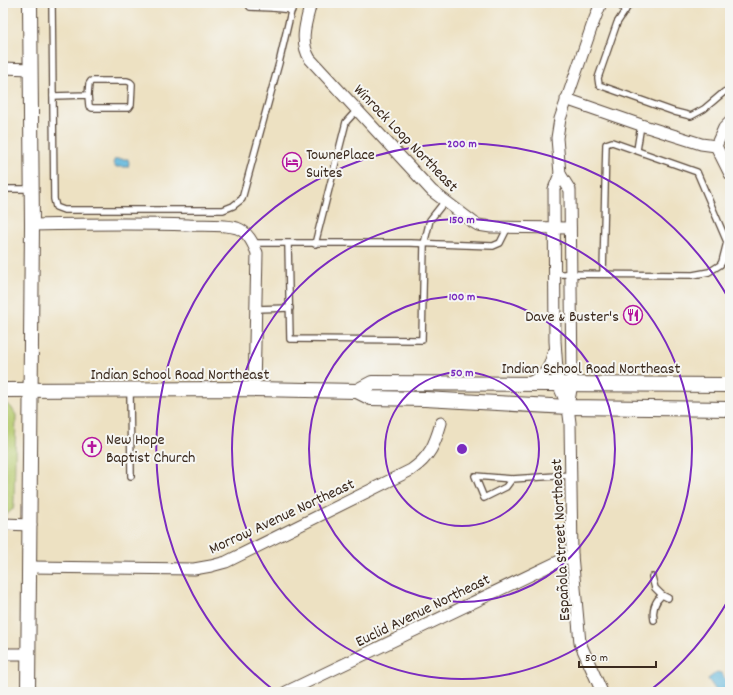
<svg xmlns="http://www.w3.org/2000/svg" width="733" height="695" viewBox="0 0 733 695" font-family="Dekko,sans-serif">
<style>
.green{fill:#b6cb6f;stroke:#787a46}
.water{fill:#5eb6db;stroke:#4c707c}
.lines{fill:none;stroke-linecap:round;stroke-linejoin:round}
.service-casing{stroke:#564537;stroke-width:8}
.minor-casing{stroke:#564537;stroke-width:13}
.tertiary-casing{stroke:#564537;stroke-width:16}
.service{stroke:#fff;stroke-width:5.5}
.minor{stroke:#fff;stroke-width:11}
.tertiary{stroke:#fff;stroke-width:14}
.ring{fill:none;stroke:#7b2cbf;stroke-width:2}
.labels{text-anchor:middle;stroke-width:4;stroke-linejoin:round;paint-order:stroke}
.street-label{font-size:16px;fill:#3b2a1e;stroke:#f6f6f2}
.poi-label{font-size:16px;fill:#3b2a1e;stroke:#f6f6f2;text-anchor:start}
.centre{fill:#7b2cbf;stroke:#f6f6f2;stroke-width:2}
.ring-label{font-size:12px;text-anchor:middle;font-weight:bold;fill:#7b2cbf;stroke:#f6f6f2;stroke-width:4;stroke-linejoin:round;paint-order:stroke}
</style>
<rect width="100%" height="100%" fill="#f6f6f2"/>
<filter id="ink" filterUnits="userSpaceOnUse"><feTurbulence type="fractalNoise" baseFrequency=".025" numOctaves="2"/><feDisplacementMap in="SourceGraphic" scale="8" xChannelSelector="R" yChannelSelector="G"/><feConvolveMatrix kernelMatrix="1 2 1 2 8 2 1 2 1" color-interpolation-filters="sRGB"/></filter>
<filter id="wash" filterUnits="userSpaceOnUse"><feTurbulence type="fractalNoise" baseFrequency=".012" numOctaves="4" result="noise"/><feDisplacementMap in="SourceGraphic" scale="16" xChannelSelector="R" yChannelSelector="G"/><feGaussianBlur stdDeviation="0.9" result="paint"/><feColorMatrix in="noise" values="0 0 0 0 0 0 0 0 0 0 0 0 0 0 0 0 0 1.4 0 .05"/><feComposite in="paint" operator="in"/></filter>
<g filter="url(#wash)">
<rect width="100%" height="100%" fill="#ede1c2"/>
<path class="green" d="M3 402 11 407 16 415 14 504 13 509 6 515H3Z"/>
<g class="water">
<path d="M115 159H128L129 163 128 167H115L113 163Z"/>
<path d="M717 672 721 673 730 686 722 692H717L708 679Z"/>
</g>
</g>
<g filter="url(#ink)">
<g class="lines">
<g class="service-casing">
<g id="service">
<path d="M52 3 54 199 56 207 64 210H223L233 206 242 199 279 63 293 3"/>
<path d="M248 3 250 7 273 8"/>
<path d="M273 3V8L292 10"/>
<path d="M619 3 625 11"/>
<path d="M630 3 617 23 598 78 599 85 675 112 691 116 704 109 724 92 730 89"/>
<path d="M53 96 88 95 89 106 92 108H129L131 105 132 84 130 82 127 81H91L89 84 88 95"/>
<path d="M637 150 641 125"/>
<path d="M3 190 8 189H31"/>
<path d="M253 243H410L493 246 500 243 508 227"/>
<path d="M288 244 290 339 422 340 424 244 430 220 445 201"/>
<path d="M315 244 346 122 357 110"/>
<path d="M555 274 693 275 709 272 720 265 722 262 727 242 697 172 612 142 606 144 603 274"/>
<path d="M256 309 290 308"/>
<path d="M130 391 131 476"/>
<path d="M512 479 506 487 484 498 475 476 512 479 571 475"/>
<path d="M652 577 655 588 662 595"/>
<path d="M654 620C652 610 654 602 662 595L668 598"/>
</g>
</g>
<g class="minor-casing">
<g id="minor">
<path d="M311 3C306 22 299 41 310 59L432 191 473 222 478 225 491 227 570 228"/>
<path d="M601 3 592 26 560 119 557 138 560 174 554 189 555 341 558 384 568 407 570 423 572 555 580 643 602 692"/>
<path d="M3 68 31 69"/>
<path d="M566 99 641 125 701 144 716 146"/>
<path d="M730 122 724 128 716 146 730 174"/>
<path d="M560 174 570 190 572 384 568 406"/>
<path d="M32 225C84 224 136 223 188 225 202 226 223 224 237 228 248 232 253 243 257 253L254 389"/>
<path d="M527 384C544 376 549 372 553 353"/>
<path d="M3 524 31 525"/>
<path d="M30 567 194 569 211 566 226 562 411 470C430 457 435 444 441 423"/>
<path d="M3 654H29"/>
<path d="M286 692 572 555"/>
</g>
</g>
<g class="tertiary-casing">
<g id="tertiary">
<path d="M3 390 254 389 357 391 371 398 425 399 568 407 730 409"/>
<path d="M357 391 372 383 730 385"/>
<path d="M28 692 32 225 30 3"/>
</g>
</g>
<use href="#service" class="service"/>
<use href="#minor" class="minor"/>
<use href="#tertiary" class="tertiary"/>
</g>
</g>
<g class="ring">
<circle cx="462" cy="449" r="77"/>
<circle cx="462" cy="449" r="153"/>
<circle cx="462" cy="449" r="230"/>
<path d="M730 597A306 306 0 0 1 648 692M276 692A306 306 0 1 1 730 301"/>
</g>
<defs>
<g id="hotel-ring" transform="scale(1)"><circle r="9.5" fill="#f6f6f2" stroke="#b5179e" stroke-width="1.5"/><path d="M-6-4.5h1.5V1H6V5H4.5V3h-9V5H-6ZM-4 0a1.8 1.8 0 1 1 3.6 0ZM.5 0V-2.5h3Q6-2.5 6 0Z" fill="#b5179e"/></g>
<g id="restaurant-ring" transform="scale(1)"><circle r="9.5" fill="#f6f6f2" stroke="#b5179e" stroke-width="1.5"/><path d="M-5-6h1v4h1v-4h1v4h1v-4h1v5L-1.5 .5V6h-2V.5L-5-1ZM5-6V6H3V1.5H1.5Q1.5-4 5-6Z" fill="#b5179e"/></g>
<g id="church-ring" transform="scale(1)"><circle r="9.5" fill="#f6f6f2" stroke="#b5179e" stroke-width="1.5"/><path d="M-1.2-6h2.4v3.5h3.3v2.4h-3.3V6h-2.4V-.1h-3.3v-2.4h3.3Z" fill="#b5179e"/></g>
</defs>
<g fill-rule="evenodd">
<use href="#hotel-ring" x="292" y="162"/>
<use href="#restaurant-ring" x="633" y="315"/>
<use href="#church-ring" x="92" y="447"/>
</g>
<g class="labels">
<g class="street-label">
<text transform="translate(407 137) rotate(46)" y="6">Winrock Loop Northeast</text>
<text x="591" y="373">Indian School Road Northeast</text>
<text x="180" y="379">Indian School Road Northeast</text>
<text transform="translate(281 515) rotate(-25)" y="6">Morrow Avenue Northeast</text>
<text transform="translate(559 540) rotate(-93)" y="6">Española Street Northeast</text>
<text transform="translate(422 609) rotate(-26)" y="6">Euclid Avenue Northeast</text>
</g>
<g class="poi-label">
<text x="306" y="159">TownePlace<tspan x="306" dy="18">Suites</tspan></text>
<text x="619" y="321" text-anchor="end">Dave &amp; Buster's</text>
<text x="106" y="444">New Hope<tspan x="106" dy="18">Baptist Church</tspan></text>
</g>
</g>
<circle cx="462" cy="449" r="6" class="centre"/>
<g class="ring-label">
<text x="462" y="147">200 m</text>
<text x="462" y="223">150 m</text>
<text x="462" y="300">100 m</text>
<text x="462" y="376">50 m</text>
</g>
<rect width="733" height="695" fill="none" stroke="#f6f6f2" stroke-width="16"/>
<path d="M579 661v6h77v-6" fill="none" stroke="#3b2a1e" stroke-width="2"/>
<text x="585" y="661" font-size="12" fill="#3b2a1e" stroke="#f6f6f2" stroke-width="3" paint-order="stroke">50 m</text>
</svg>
